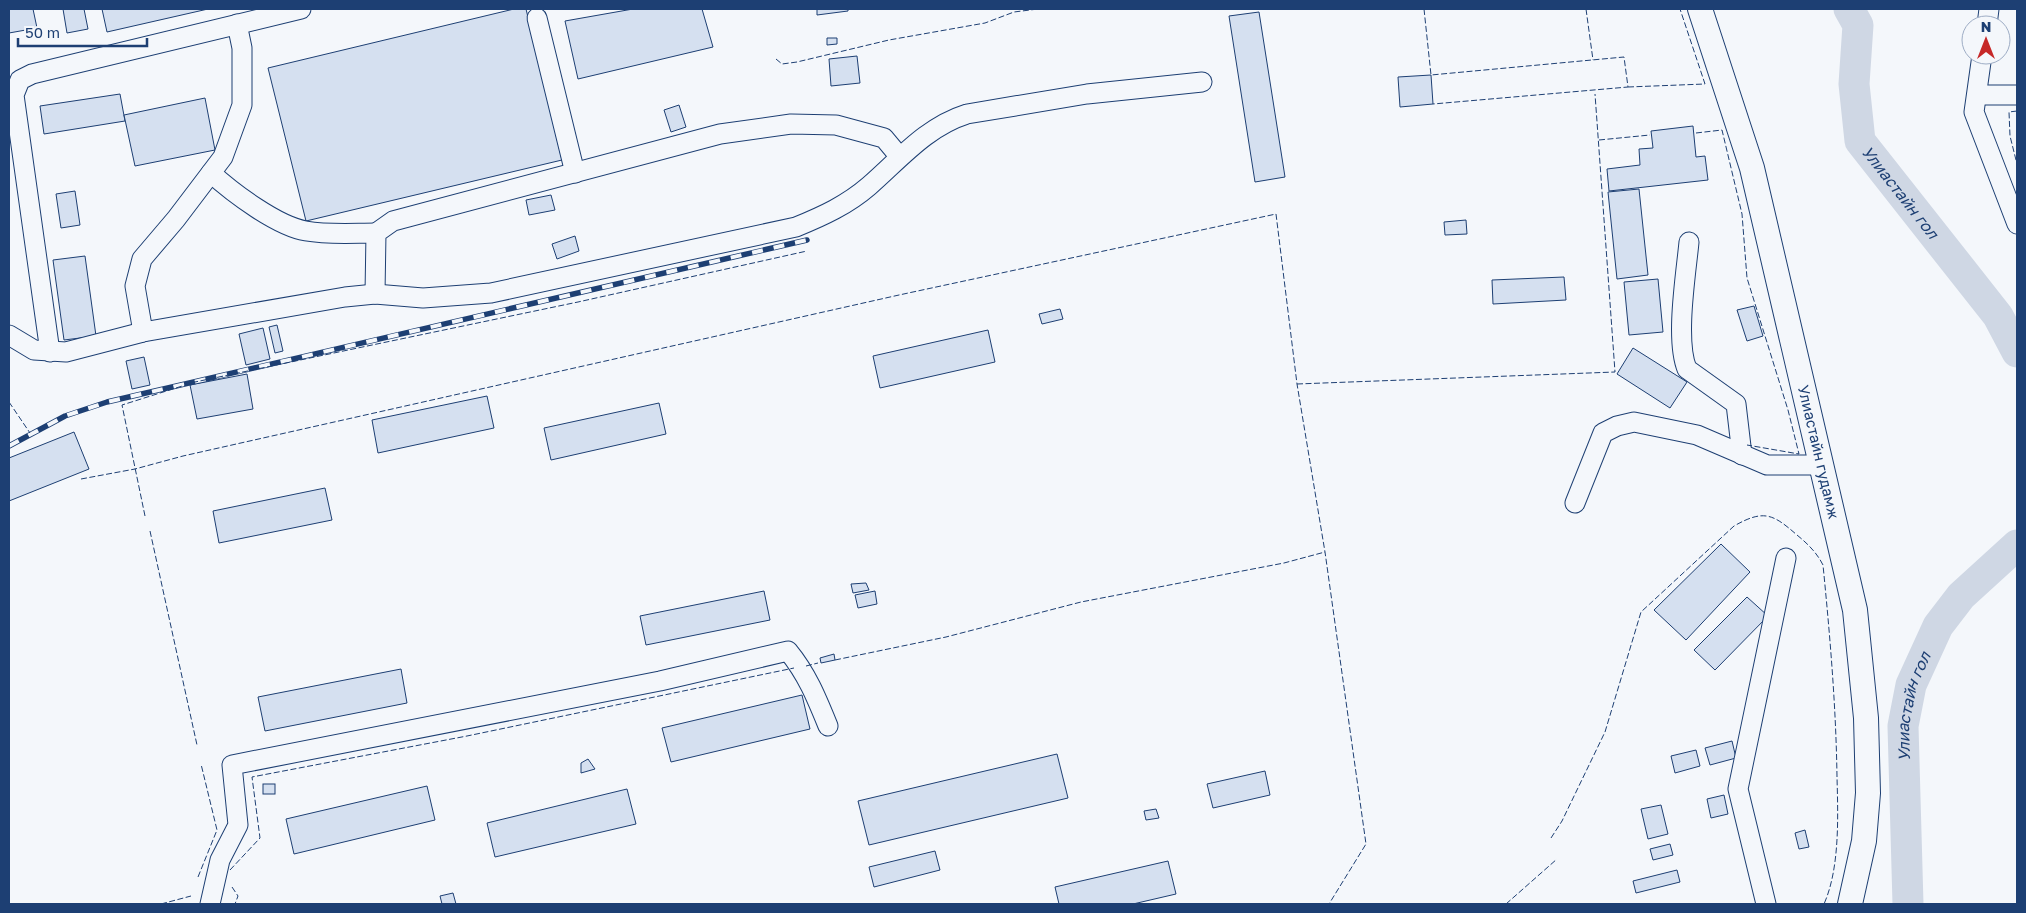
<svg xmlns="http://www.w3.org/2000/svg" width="2026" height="913" viewBox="0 0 2026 913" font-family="'Golos Text',sans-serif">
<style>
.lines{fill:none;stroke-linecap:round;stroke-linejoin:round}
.river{stroke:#cfd7e4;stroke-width:31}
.building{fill:#d5e0f0;stroke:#1d3f73}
.minor-casing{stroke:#1d3f73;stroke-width:21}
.major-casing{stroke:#1d3f73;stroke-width:26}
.minor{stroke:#f4f7fb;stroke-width:19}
.major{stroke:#f4f7fb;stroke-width:24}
.rail-casing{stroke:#1d3f73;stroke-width:5.5}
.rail{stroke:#f4f7fb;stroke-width:4;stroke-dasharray:11;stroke-linecap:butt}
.fence{stroke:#1d3f73;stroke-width:1;stroke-dasharray:6 2.5;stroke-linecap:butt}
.labels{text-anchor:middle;stroke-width:4;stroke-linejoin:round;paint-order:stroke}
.street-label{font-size:15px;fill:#1d3f73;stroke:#f4f7fb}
.water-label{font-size:16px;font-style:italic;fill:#1d3f73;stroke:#f4f7fb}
</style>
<rect width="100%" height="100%" fill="#f4f7fb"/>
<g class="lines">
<g class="river">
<path id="s1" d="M1849 9 1858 25 1854 84 1860 141 1998 316 2017 352"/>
<path id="s2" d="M1908 904 1903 726 1911 685 1938 626 1961 596 2017 545"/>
</g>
</g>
<g class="building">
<path d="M9 9H33L37 28 9 33Z"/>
<path d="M63 9H84L88 29 67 33Z"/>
<path d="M102 9H208L107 32Z"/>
<path d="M514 9H526L562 160 306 221 268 68Z"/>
<path d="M633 9H702L713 47 578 79 565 21Z"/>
<path d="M817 9H848V11L817 15Z"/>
<path d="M1259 12 1285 177 1255 182 1229 16Z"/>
<path d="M827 38H837V44L827 45Z"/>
<path d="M857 56 860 83 831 86 829 59Z"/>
<path d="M1431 75 1433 104 1400 107 1398 77Z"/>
<path d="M120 94 125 121 44 134 40 106Z"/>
<path d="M205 98 215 150 135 166 124 115Z"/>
<path d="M679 105 686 127 671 132 664 110Z"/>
<path d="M1693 126 1696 157 1705 156 1708 180 1609 191 1607 169 1640 165 1639 149 1653 148 1651 131Z"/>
<path d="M1639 189 1648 275 1617 279 1608 192Z"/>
<path d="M75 191 80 225 61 228 56 194Z"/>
<path d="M551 195 555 210 529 215 526 200Z"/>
<path d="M1466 220 1467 234 1445 235 1444 222Z"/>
<path d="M575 236 579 251 557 259 552 244Z"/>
<path d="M85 256 96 336 64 340 53 260Z"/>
<path d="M1564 277 1566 300 1493 304 1492 280Z"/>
<path d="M1658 279 1663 332 1629 335 1624 282Z"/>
<path d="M1754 306 1763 336 1747 341 1737 310Z"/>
<path d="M1060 309 1063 319 1042 324 1039 314Z"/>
<path d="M277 325 283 351 275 353 269 327Z"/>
<path d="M263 328 270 359 246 365 239 334Z"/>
<path d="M988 330 995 362 880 388 873 356Z"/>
<path d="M1633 348 1687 382 1670 408 1617 374Z"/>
<path d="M144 357 150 385 132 389 126 361Z"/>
<path d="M247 374 253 409 197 419 190 385Z"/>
<path d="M487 396 494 428 378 453 372 420Z"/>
<path d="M659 403 666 434 551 460 544 428Z"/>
<path d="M74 432 89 469 9 501V458Z"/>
<path d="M325 488 332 520 219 543 213 511Z"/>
<path d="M1721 544 1750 572 1686 640 1654 610Z"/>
<path d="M866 583 869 590 853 593 851 584Z"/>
<path d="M764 591 770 620 646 645 640 616Z"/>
<path d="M875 591 877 604 858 608 855 595Z"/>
<path d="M1747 597 1768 616 1715 670 1694 650Z"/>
<path d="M834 654 835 660 821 663 820 658Z"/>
<path d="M401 669 407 703 265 731 258 697Z"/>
<path d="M802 695 810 729 671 762 662 728Z"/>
<path d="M1732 741 1736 758 1710 765 1705 748Z"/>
<path d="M1696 750 1700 766 1675 773 1671 756Z"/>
<path d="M1057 754 1068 798 869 845 858 801Z"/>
<path d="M588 759 595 769 581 773V763Z"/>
<path d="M1265 771 1270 795 1213 808 1207 784Z"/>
<rect x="263" y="784" width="12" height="10"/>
<path d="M427 786 435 820 294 854 286 819Z"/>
<path d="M627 789 636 824 495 857 487 823Z"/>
<path d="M1724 795 1728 814 1711 818 1707 799Z"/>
<path d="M1661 805 1668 834 1648 839 1641 809Z"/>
<path d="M1156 809 1159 818 1146 820 1144 811Z"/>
<path d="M1805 830 1809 847 1799 849 1795 833Z"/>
<path d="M1670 844 1673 855 1653 860 1650 849Z"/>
<path d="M935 851 940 870 874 887 869 867Z"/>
<path d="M1168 861 1176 894 1133 904H1059L1055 887Z"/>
<path d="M1677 870 1680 882 1636 893 1633 881Z"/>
<path d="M453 893 456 904H442L440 896Z"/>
</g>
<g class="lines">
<g class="minor-casing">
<g id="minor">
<path d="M537 18 575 173"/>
<path d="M1987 25 1989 9"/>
<path d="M1982 55 1974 112 2017 224"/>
<path d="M1977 95H2017"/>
<path d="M211 173C233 193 277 226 306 231 328 235 354 233 376 233"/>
<path d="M1689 242C1686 274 1675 340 1687 369L1736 404 1742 455"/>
<path d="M375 294 376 233 393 221 720 134 791 124 836 125 884 138 899 156"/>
<path d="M143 332 135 286 142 259 176 219 223 157 242 105V48L237 24"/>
<path d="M9 335 34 350 66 352 143 332 345 297 375 294 423 298 491 293 796 227C823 216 847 205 869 186 900 159 926 127 967 114L1087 94 1202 82"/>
<path d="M50 352 14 95 20 80 32 74 301 9"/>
<path d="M1575 503 1603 433 1617 426 1634 422 1697 435 1767 465H1821"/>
<path d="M210 904 220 860 238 825 232 765 660 681 788 651C807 674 817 699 828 726"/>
<path d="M1766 904 1738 789 1786 558"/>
</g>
</g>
<g class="major-casing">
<g id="major">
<path id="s3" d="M1700 9 1752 168 1855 610 1866 718 1868 793 1864 841 1850 904"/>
</g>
</g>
<use href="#minor" class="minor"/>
<use href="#major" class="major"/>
<g class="rail-casing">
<path id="rail" d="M9 446 65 416 107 402 807 240"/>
</g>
<use href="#rail" class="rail"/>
<g class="fence">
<path d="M1424 9 1431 75 1624 57 1628 87 1433 104"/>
<path d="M1586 9 1593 60"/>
<path d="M776 59 782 64 797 62 889 40 985 23 1014 12 1038 9"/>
<path d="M1628 87 1705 84 1680 9"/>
<path d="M2017 111 2009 112 2010 136 2017 164"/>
<path d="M1696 133 1722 130 1742 214 1747 278 1788 410 1799 454 1747 445"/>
<path d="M1599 140 1650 135"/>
<path d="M1297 384 1615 372 1595 94"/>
<path d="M9 402 30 433"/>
<path d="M81 479 135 469 183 456 899 295 1276 214 1297 384 1325 552 1366 844 1329 904"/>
<path d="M145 516 122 405 195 382 578 302 807 251"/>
<path d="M150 531 197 745"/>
<path d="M835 660 946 637 1081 602 1284 563 1325 552"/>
<path d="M806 666 818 663"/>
<path d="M1551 838 1562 821 1605 732 1641 612 1734 526C1764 509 1773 514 1797 535 1808 544 1817 553 1823 565 1830 636 1836 706 1837 777 1838 816 1840 868 1824 904"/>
<path d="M230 870 260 838 252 777 467 736 794 668"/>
<path d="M198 877 217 830 201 764"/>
<path d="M232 887 238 896 235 904"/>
<path d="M161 904 191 896"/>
<path d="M1506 904 1557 859"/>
</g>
</g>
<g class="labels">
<g class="street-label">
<text dy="5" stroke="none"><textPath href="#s3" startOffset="459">Улиастайн гудамж</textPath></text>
</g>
<g class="water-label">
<text dy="6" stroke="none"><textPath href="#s1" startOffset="200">Улиастайн гол</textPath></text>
<text dy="6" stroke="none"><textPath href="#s2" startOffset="199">Улиастайн гол</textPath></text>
</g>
</g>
<rect width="2026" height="913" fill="none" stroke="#1d3f73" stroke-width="20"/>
<g transform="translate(1986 40)"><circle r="24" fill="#f4f7fb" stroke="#9eadc5"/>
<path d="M0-4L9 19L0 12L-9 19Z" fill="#c62828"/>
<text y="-8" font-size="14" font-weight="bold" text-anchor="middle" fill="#1d3f73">N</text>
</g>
<path d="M18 38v8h129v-8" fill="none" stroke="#1d3f73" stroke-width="2.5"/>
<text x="25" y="38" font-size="15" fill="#1d3f73" stroke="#f4f7fb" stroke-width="4" paint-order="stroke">50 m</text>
</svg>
